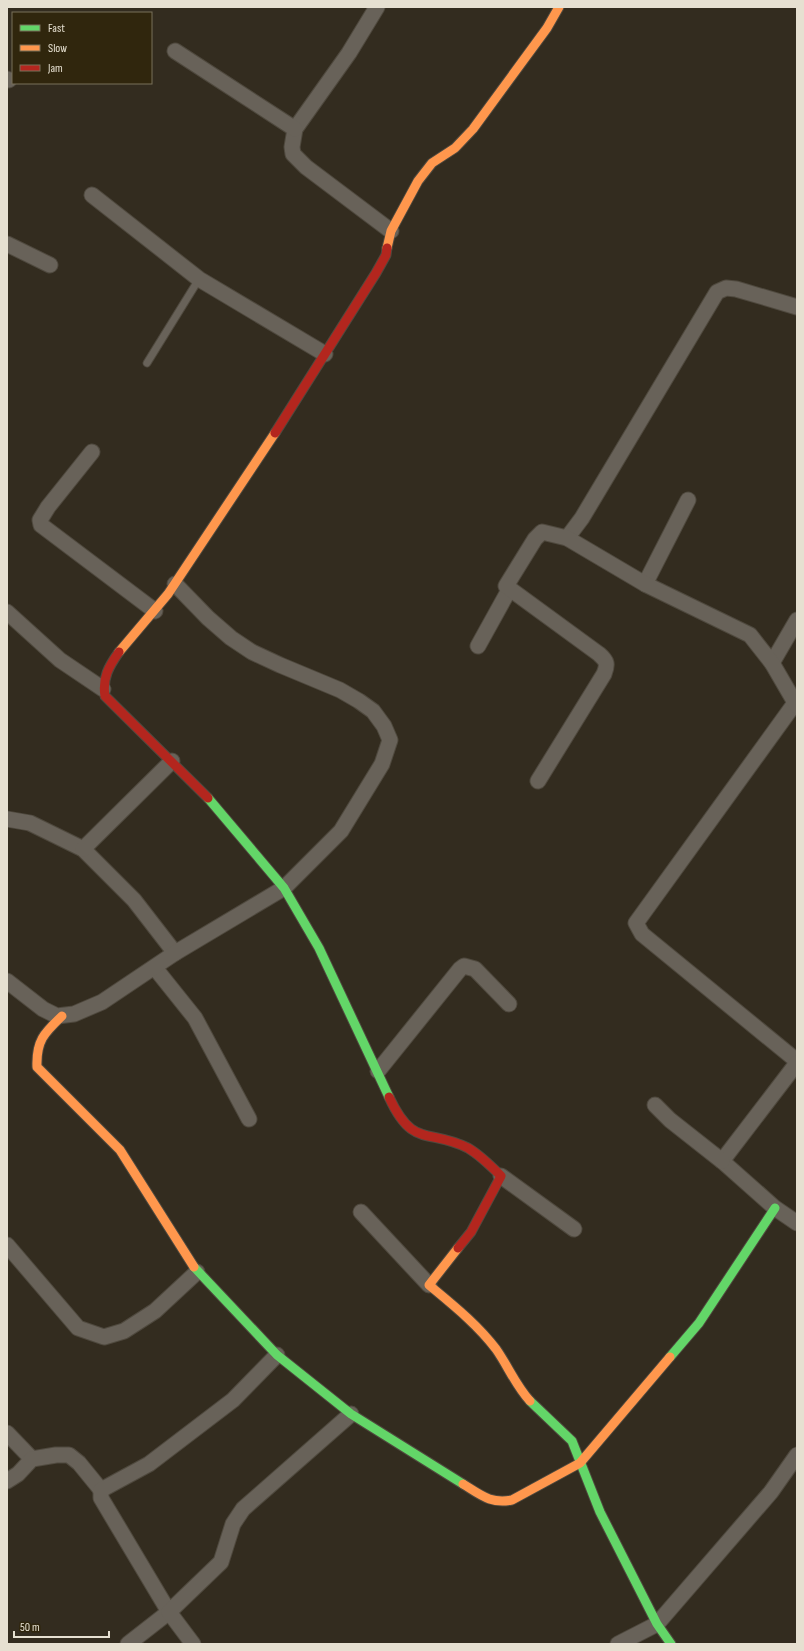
<svg xmlns="http://www.w3.org/2000/svg" width="804" height="1651" viewBox="0 0 804 1651" font-family="'Sofia Sans Condensed',sans-serif">
<style>
.lines{fill:none;stroke-linecap:round;stroke-linejoin:round}
.lane-casing{stroke:#4f493e;stroke-width:9}
.street-casing{stroke:#4f493e;stroke-width:17}
.fast-casing{stroke:#4f493e;stroke-width:11}
.slow-casing{stroke:#4f493e;stroke-width:11}
.jam-casing{stroke:#4f493e;stroke-width:11}
.lane{stroke:#686259;stroke-width:7}
.street{stroke:#686259;stroke-width:15}
.fast{stroke:#63d668;stroke-width:9}
.slow{stroke:#ff974d;stroke-width:9}
.jam{stroke:#b3261e;stroke-width:9}
</style>
<rect width="100%" height="100%" fill="#332c1f"/>
<g class="lines">
<g class="lane-casing">
<path id="lane" d="M147 363 199 279"/>
</g>
<g class="street-casing">
<g id="street">
<path d="M377 7 349 53 295 129 292 147 293 154 306 167 391 231"/>
<path d="M175 51 295 129"/>
<path d="M7 79 9 80"/>
<path d="M92 195 199 279 325 354"/>
<path d="M7 244 50 265"/>
<path d="M92 452 48 507 40 520 41 525 155 611"/>
<path d="M567 538 582 518 717 292 726 288 736 289 797 307"/>
<path d="M645 584 688 500"/>
<path d="M7 612 60 660 103 689"/>
<path d="M478 646 509 590"/>
<path d="M772 663 797 620"/>
<path d="M795 703 636 923 642 934 797 1061"/>
<path d="M538 781 604 674C608 664 607 661 599 654L506 586 535 539 542 532 567 538 645 584 750 635 772 663 797 706"/>
<path d="M7 819 30 823 83 849 134 900 175 953"/>
<path d="M83 849 172 761"/>
<path d="M155 968 195 1018 249 1119"/>
<path d="M7 981 43 1009 57 1016 74 1014 102 1002 175 953 284 888 341 831 382 764 390 740 384 726 373 711 359 701 340 690 280 665 252 652 231 638 208 618 175 584"/>
<path d="M797 1063 722 1161 775 1208 797 1223"/>
<path d="M378 1071 460 969 464 966 475 969 509 1004"/>
<path d="M655 1105 670 1120 722 1161"/>
<path d="M501 1176 574 1229"/>
<path d="M361 1212 429 1285"/>
<path d="M7 1245 78 1328 104 1337 124 1331 155 1311 197 1272"/>
<path d="M7 1433 32 1459"/>
<path d="M7 1481 18 1474 32 1459 56 1455H69L79 1463 101 1490"/>
<path d="M128 1644 169 1612 101 1498V1490L149 1464 233 1400 277 1355"/>
<path d="M193 1644 169 1612 221 1562 233 1524 243 1509 351 1414"/>
<path d="M618 1644 657 1624 771 1492 797 1455"/>
</g>
</g>
<g class="fast-casing">
<g id="fast">
<path d="M208 798 284 888 319 948 389 1097"/>
<path d="M194 1267 277 1355 351 1414 463 1484"/>
<path d="M670 1357 699 1323 775 1208"/>
<path d="M530 1401 572 1441 600 1512 657 1624 671 1644"/>
</g>
</g>
<g class="slow-casing">
<g id="slow">
<path d="M387 248 391 231 418 181 432 163 455 148 473 129 547 28 559 7"/>
<path d="M119 652 168 594 275 433"/>
<path d="M62 1016C44 1033 36 1041 37 1067L120 1150 194 1267"/>
<path d="M458 1248 429 1285C453 1305 477 1324 496 1349 508 1366 516 1386 530 1401"/>
<path d="M463 1484C481 1495 490 1504 512 1500L580 1463 670 1357"/>
</g>
</g>
<g class="jam-casing">
<g id="jam">
<path d="M275 433 376 273 386 255 387 248"/>
<path d="M119 652C109 666 102 678 105 696L208 798"/>
<path d="M389 1097C413 1149 428 1128 468 1148 480 1155 491 1166 501 1176L471 1232 458 1248"/>
</g>
</g>
<use href="#lane" class="lane"/>
<use href="#street" class="street"/>
<use href="#fast" class="fast"/>
<use href="#slow" class="slow"/>
<use href="#jam" class="jam"/>
</g>
<rect width="804" height="1651" fill="none" stroke="#e6e0d1" stroke-width="16"/>
<rect x="12" y="12" width="140" height="72" fill="#30260d" stroke="#79705b"/>
<rect x="20" y="25" width="20" height="6" fill="#63d668" stroke="#79705b"/>
<text x="48" y="32" font-size="12" fill="#e6e0d1">Fast</text>
<rect x="20" y="45" width="20" height="6" fill="#ff974d" stroke="#79705b"/>
<text x="48" y="52" font-size="12" fill="#e6e0d1">Slow</text>
<rect x="20" y="65" width="20" height="6" fill="#b3261e" stroke="#79705b"/>
<text x="48" y="72" font-size="12" fill="#e6e0d1">Jam</text>
<path d="M14 1631v6h95v-6" fill="none" stroke="#e6e0d1" stroke-width="2"/>
<text x="20" y="1631" font-size="12" fill="#e6e0d1" stroke="#30260d" stroke-width="3" paint-order="stroke">50 m</text>
</svg>
